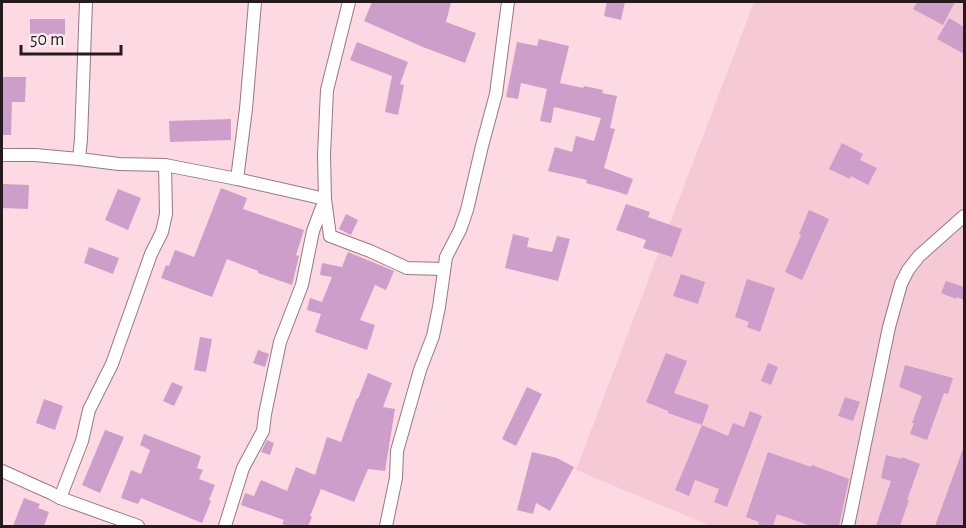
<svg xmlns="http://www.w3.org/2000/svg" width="966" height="528" viewBox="0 0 966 528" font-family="'Alegreya Sans',sans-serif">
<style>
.built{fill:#f5cad6}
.building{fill:#cd9ec9}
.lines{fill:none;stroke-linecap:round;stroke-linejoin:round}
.street-casing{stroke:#987881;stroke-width:14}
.street{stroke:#fff;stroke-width:12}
</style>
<rect width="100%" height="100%" fill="#fcd9e3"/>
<path class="built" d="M754 2H964V526H711L576 470Z"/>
<g class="building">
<path d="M372 2H451L446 22 476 33 465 63 423 47 364 21Z"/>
<path d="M607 2H625L621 20 604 16Z"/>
<path d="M917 2H955L943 25 913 9Z"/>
<path d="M949 18 964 27V54L937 39Z"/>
<rect x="30" y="19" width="35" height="16"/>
<path d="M539 39 569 46 560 83 583 88 584 86 603 90 602 93 617 96 610 128 615 129 604 168 633 179 627 195 615 191 586 183 587 180 548 171 555 147 572 152 576 136 594 141 601 118 554 107 551 123 540 121 547 89 521 83 518 99 506 97 517 42 537 46Z"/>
<path d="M357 42 408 62 400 84 404 85 398 115 385 112 392 76 350 60Z"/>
<path d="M2 77H26L25 102H12L11 135H2Z"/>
<path d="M231 119V140L170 142 169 121Z"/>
<path d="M842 143 863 154 860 160 877 168 868 185 851 176 850 179 829 169Z"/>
<path d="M2 184 29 185 28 209 2 208Z"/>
<path d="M221 188 247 198 243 209 304 230 296 255 299 256 292 285 258 273V271L227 259 212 297 161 278 166 265 169 266 175 250 194 257Z"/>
<path d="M118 189 141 198 128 230 105 220Z"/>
<path d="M626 204 650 212 648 217 682 229 672 257 643 248 646 240 616 230Z"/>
<path d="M809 210 829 219 802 280 785 272 801 235 799 234Z"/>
<path d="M346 214 358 220 351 235 339 229Z"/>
<path d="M513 234 529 238 527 247 552 252 557 236 570 239 558 281 505 268Z"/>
<path d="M89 247 119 258 113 274 84 263Z"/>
<path d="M348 252 394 271 386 290 375 285 360 320 375 325 367 350 315 332 321 314 307 310 310 298 322 302 332 277 320 275 322 263 342 267Z"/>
<path d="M681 274 705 282 698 304 673 296Z"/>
<path d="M747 279 775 288 760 332 747 327 749 322 735 317Z"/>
<path d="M946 281 964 287V300L957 297 956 299 941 293Z"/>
<path d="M200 337 212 339 206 372 194 370Z"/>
<path d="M258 350 269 354 265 367 253 363Z"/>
<path d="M666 353 687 361 674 393 709 405 702 425 668 413V411L646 402Z"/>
<path d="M768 363 778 367 771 385 761 381Z"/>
<path d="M905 365 953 378 948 394 944 393 927 440 910 434 914 423H912L922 396 899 387Z"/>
<path d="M368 373 392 383 383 407 395 409 385 471 368 469 354 502 321 489 310 516 312 517 308 526H289L282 524 284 520 241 505 245 493 254 496 261 480 287 491 296 467 315 475 327 437 341 442 357 398 358 399Z"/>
<path d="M172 382 183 387 174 406 163 401Z"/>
<path d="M527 387 542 394 516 446 502 439Z"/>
<path d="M845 397 860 402 853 421 838 416Z"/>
<path d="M44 399 63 406 55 430 36 423Z"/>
<path d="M750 411 762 416 727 507 714 502 719 489 695 480 689 496 675 490 702 425 728 436 733 423 744 427Z"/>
<path d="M105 430 124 437 100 493 82 485Z"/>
<path d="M144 434 201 456 197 468 203 470 199 479 215 485 209 500 211 501 202 523 141 498 138 504 121 498 131 470 141 474 150 450 140 445Z"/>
<path d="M267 440 274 443 270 455 261 452Z"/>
<path d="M963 449 964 450V526H935Z"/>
<path d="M532 452 557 458 574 467 550 511 536 503 533 514 517 510Z"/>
<path d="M768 452 811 467 812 465 849 479 839 526H811L777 514 773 526H758L759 522 746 517Z"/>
<path d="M886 455 902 459V457L920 464 907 500H909L900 526H876L891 481 881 478Z"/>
<path d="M24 498 40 504 38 508 49 512 44 526H13Z"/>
</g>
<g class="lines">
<g class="street-casing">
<g id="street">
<path d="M349 2 327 90 324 155 325 199 330 236 370 251 407 268 444 269"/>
<path d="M2 155H35L79 159 81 139 86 2"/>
<path d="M79 159 119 164 165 165 237 179 246 109 255 2"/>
<path d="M2 471 51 493 60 498 138 526"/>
<path d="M60 498 82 441 89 410 112 364 151 254 162 232 166 214 165 165"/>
<path d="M225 526 243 468 263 431 265 414 280 342 302 285 313 231 325 199 237 179"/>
<path d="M386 526 396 478 397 451 420 370 433 336 439 307 446 257 460 230 467 210 482 146 496 94 508 2"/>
<path d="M848 526 889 327 901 284 908 270 919 256 964 216"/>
</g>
</g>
<use href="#street" class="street"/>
</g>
<rect width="966" height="528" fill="none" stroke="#261a1e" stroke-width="6"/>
<path d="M21 45v9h100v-9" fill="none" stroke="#261a1e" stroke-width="3"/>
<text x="30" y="45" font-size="18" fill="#261a1e" stroke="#fbedf1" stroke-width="4.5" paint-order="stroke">50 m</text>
</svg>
